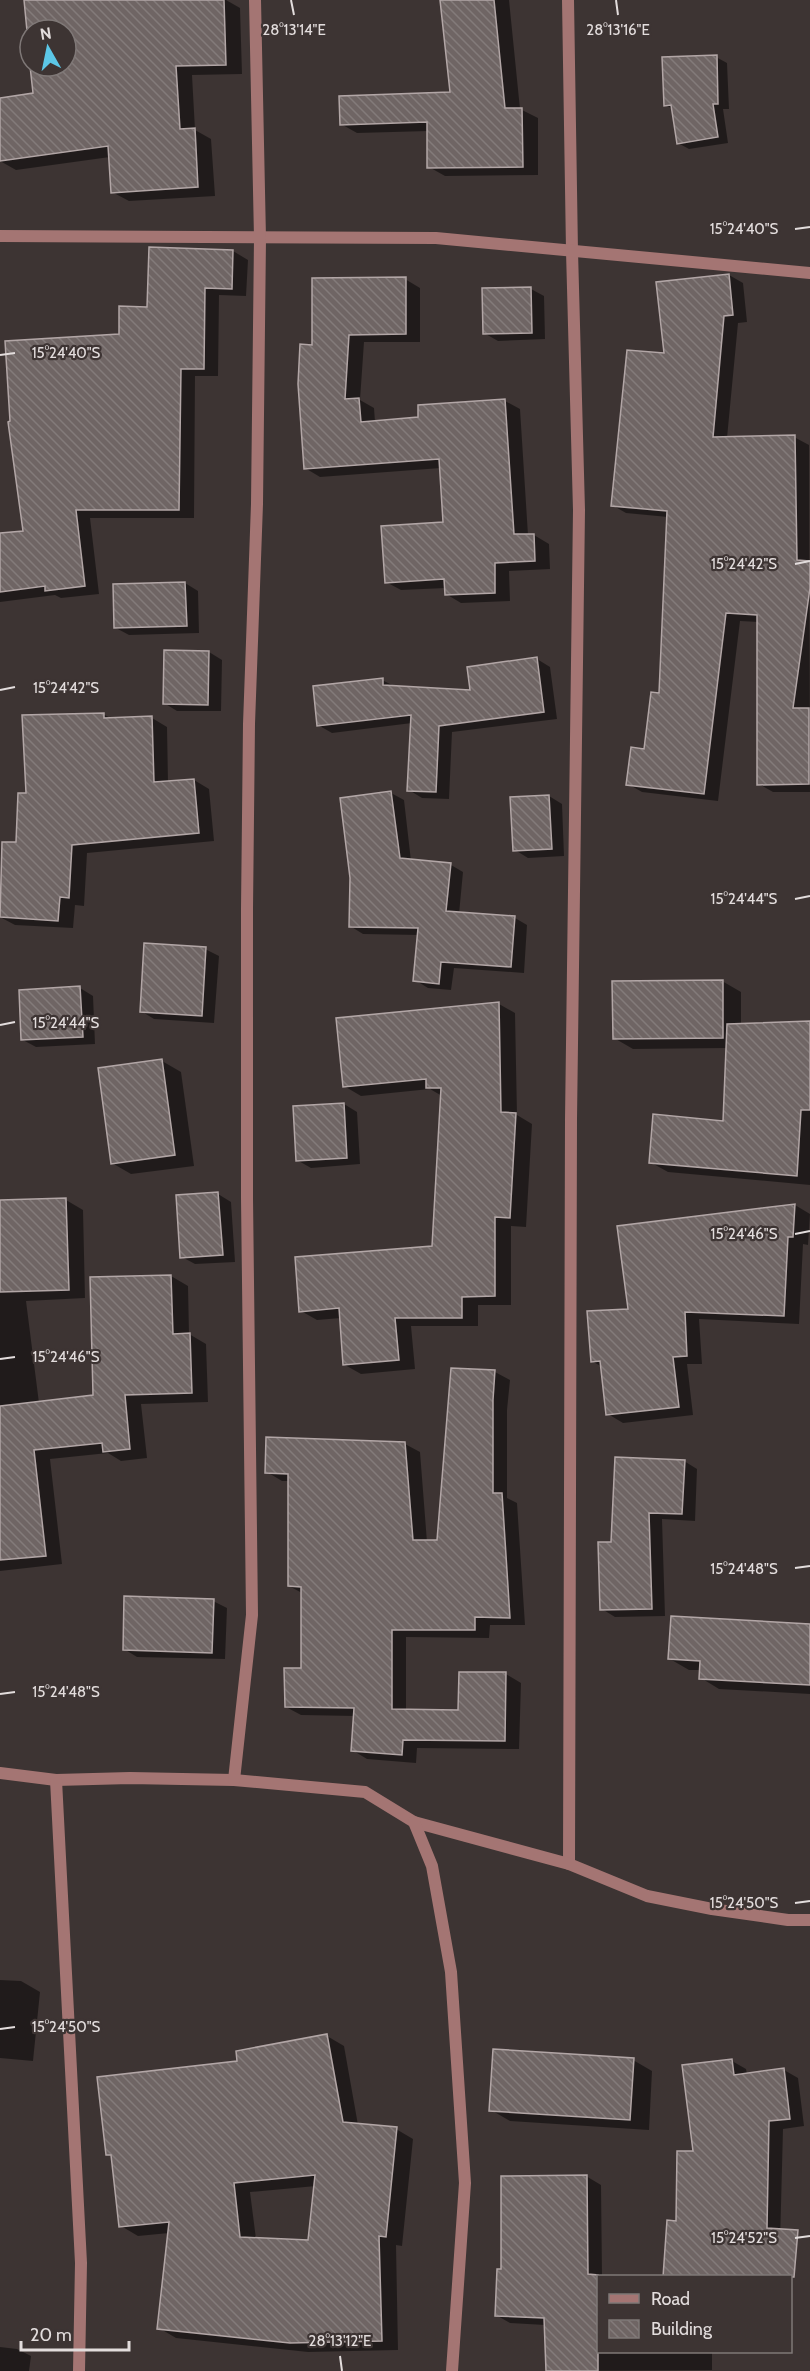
<svg xmlns="http://www.w3.org/2000/svg" width="810" height="2371" viewBox="0 0 810 2371" font-family="Cabin,sans-serif">
<style>
.shadow{fill:#0007;fill-rule:evenodd}
.building{fill:url(#building-back-hatch);stroke:#b2a6a6;stroke-width:1.5;fill-rule:evenodd}
.lines{fill:none;stroke-linecap:round;stroke-linejoin:round}
.minor{stroke:#a47573;stroke-width:12}
.ticks{fill:none;stroke:#e3dddd;stroke-width:2}
.ticks-label{font-size:15px;text-anchor:middle;fill:#e3dddd;stroke:#3d3433;stroke-width:4.5;stroke-linejoin:round;paint-order:stroke}
</style>
<defs>
<pattern id="building-back-hatch" width="6" height="6" patternUnits="userSpaceOnUse" patternTransform="scale(1.5)"><rect width="6" height="6" fill="#6f6564"/><path d="M-1 5l2 2M0 0l6 6M5-1l2 2" fill="none" stroke="#837b7a"/></pattern>
</defs>
<rect width="100%" height="100%" fill="#3d3433"/>
<g class="shadow">
<path d="M25 0H226L240 8 242 74 192 75 195 130 211 139 215 196 129 201 112 192 110 157 16 170 0 161V99L35 94 32 66H66V30H30V47Z"/>
<path d="M441 0H509L520 109 538 118V175L445 176 429 167V131L357 133 341 124 451 94Z"/>
<path d="M716 57 727 63 729 109H723L728 143 689 149 678 143 673 109 665 105Z"/>
<path d="M151 248 233 251 248 260 246 296 219 295 218 376H195L194 518H90L99 594 61 598 55 595 0 602V535L24 532 120 335 149 308Z"/>
<path d="M729 275 743 283 747 322 738 323 727 438 794 437 809 445 810 792H773L759 784V622L740 621 718 801 642 792 628 784 645 751 661 694 668 517 626 513 612 505 666 355Z"/>
<path d="M405 279 420 288V342H364L360 400 374 408 375 422 420 418 505 401 520 409 528 535H534L549 544 550 569 509 571 510 601 461 603 446 594V588L401 590 386 582 445 523 441 468 320 477 305 468 313 346Z"/>
<path d="M531 289 544 296 545 339 498 341 484 333Z"/>
<path d="M185 583 198 591 199 633 129 635 116 628 114 586Z"/>
<path d="M209 652 222 660 221 711H177L164 703Z"/>
<path d="M537 659 550 667 557 719 452 732 449 799 422 798 409 790 412 723 332 733 318 725 382 680 396 687 472 691Z"/>
<path d="M103 714 112 719 152 718 167 727 168 782 194 780 209 789 214 841 87 853 84 906 75 905 73 928 15 925 0 917 3 843 17 844 27 795Z"/>
<path d="M391 793 404 800 411 861 451 865 463 872 459 914 515 918 527 925 524 973 454 968 451 990 428 988 415 980 419 935 363 934 350 926Z"/>
<path d="M549 796 562 804 564 856 528 858 515 850Z"/>
<path d="M205 949 219 956 214 1023 154 1019 141 1011Z"/>
<path d="M722 981 741 992V1025L810 1022V1185L668 1172 650 1162 724 1122 727 1048 633 1049 614 1038Z"/>
<path d="M80 988 93 996 95 1044 36 1047 23 1040Z"/>
<path d="M499 1004 515 1013 517 1115 532 1124 526 1227 511 1226V1305H478V1326H411L415 1369 361 1374 345 1365 341 1318 317 1320 301 1311 433 1247 442 1096 430 1089 361 1096 344 1086Z"/>
<path d="M162 1061 181 1072 194 1166 131 1174 112 1163Z"/>
<path d="M344 1104 357 1112 360 1164 311 1168 297 1160Z"/>
<path d="M218 1194 231 1202 235 1262 195 1264 182 1257Z"/>
<path d="M66 1200 83 1210 85 1298 26 1301 39 1403 95 1396 171 1276 188 1286 189 1334 206 1344 208 1402 141 1404 147 1458 121 1461 108 1453 50 1459 62 1564 0 1571V1202Z"/>
<path d="M795 1205 810 1214 808 1245 803 1244 799 1324 699 1319 702 1364H687L693 1415 623 1423 608 1414 602 1367 592 1361 629 1310Z"/>
<path d="M495 1372 510 1380 507 1410V1498L517 1503 525 1625H490L489 1638 406 1637V1711L460 1712 506 1674 521 1683 519 1749 417 1748 416 1763 367 1759 352 1750 355 1716 301 1715 286 1707 302 1669V1593L289 1586 290 1481H282L267 1472 405 1444 420 1452 427 1542H438Z"/>
<path d="M684 1461 697 1469 695 1521 662 1519 665 1616 615 1617 602 1609 612 1543Z"/>
<path d="M213 1601 227 1608 225 1659 137 1657 124 1649Z"/>
<path d="M810 1625V1694L719 1689 701 1678V1670H689L670 1659Z"/>
<path d="M0 1980 21 1981 40 1992 33 2061 0 2058Z"/>
<path d="M327 2036 344 2046 358 2125 396 2129 413 2139 402 2246 396 2245 398 2350 308 2352 176 2338 159 2328 169 2233 138 2236 121 2226 113 2157 107 2154 239 2062ZM316 2186 310 2241 256 2239 250 2192Z"/>
<path d="M633 2060 652 2071 649 2130 510 2121 491 2110Z"/>
<path d="M732 2061 746 2069 747 2074 784 2070 798 2078 804 2126 783 2129 780 2244 677 2222 695 2153Z"/>
<path d="M586 2176 601 2185 602 2276H605H598V2352H712V2370L548 2371 545 2325 510 2323 496 2315 502 2271Z"/>
<path d="M0 2347 17 2349 31 2356 29 2371H0Z"/>
</g>
<g class="building">
<path d="M24 0H224L226 65 176 66 180 129 195 128 198 187 111 193 108 146 0 161V98L33 93 30 66H66V30H30V62Z"/>
<path d="M440 0H494L505 108H522L523 167 427 168V122L340 125 339 96 450 92Z"/>
<path d="M717 55 718 104H713L718 137 677 144 671 105 664 106 662 57Z"/>
<path d="M149 247 233 250 232 289 205 288 204 369H181L179 510H76L85 586 45 591V586L0 592V533L23 531 8 422 10 421 5 341 119 334V306L147 307Z"/>
<path d="M729 274 733 315 724 316 713 437 795 435 797 560 810 561V588L793 708H809V784L757 785V615L726 613 704 794 626 785 631 747 644 749 651 692 659 693 667 511 611 506 627 350 664 353 656 282Z"/>
<path d="M406 277V334L349 335 345 399 359 398 361 422 418 417V405L505 399 514 534H534L535 561 495 563V593L445 595 444 579 385 583 381 526 443 522 439 459 304 469 298 384 300 344 312 345V278Z"/>
<path d="M531 287 532 333 483 334 482 288Z"/>
<path d="M185 582 187 626 114 628 113 584Z"/>
<path d="M164 650 209 651 208 705 163 704Z"/>
<path d="M537 657 544 712 439 726 436 792 407 791 411 715 317 726 313 686 383 678V685L470 690 467 667Z"/>
<path d="M104 713V718L152 716 154 782 194 779 199 833 72 845 69 898 60 897 58 921 0 917 2 842H16L18 793H26L22 715Z"/>
<path d="M391 791 400 858 451 863 446 911 515 916 511 967 441 962 439 984 413 981 418 928 349 927 350 878 340 798Z"/>
<path d="M549 795 552 849 513 851 510 797Z"/>
<path d="M144 943 206 947 202 1016 140 1012Z"/>
<path d="M723 980V1038L613 1039 612 981Z"/>
<path d="M80 986 83 1037 21 1040 19 990Z"/>
<path d="M499 1002 501 1112 516 1113 510 1218 495 1217V1296L462 1297V1318H395L399 1360 343 1365 339 1308 299 1312 295 1257 432 1246 441 1088H426V1079L343 1087 336 1018Z"/>
<path d="M810 1021V1110H801L797 1176 649 1163 653 1114 723 1121 727 1024Z"/>
<path d="M162 1059 175 1155 111 1164 98 1068Z"/>
<path d="M344 1103 347 1158 296 1161 293 1106Z"/>
<path d="M218 1192 223 1255 180 1258 176 1195Z"/>
<path d="M66 1198 69 1290 0 1292V1200Z"/>
<path d="M795 1204 793 1237H788L784 1316 685 1312 687 1356 673 1357 679 1407 606 1415 600 1361 591 1362 587 1311 628 1309 617 1226Z"/>
<path d="M171 1275 173 1334 190 1333 192 1393 125 1395 130 1449 103 1452 102 1443 34 1450 46 1556 0 1560V1406L93 1395 90 1277Z"/>
<path d="M451 1368 495 1370 493 1400V1493H502L510 1618 475 1617V1630H392V1709L458 1710 459 1672H506L505 1741 403 1740 402 1755 351 1751 354 1708 285 1707 284 1668H301V1587L288 1586V1474L265 1473 266 1437 405 1442 413 1540H437Z"/>
<path d="M615 1457 685 1460 682 1514 649 1513 652 1609 600 1610 598 1542H611Z"/>
<path d="M124 1596 214 1599 212 1653 123 1650Z"/>
<path d="M671 1616 810 1624V1685L699 1679 700 1661 668 1659Z"/>
<path d="M327 2034 343 2122 397 2127 386 2237 379 2236 382 2341 290 2343 157 2329 169 2222 119 2227 111 2155H106L97 2077 237 2061 236 2051ZM315 2175 308 2240 240 2237 234 2183Z"/>
<path d="M493 2049 634 2058 630 2120 489 2111Z"/>
<path d="M732 2059 734 2075 784 2068 790 2119 769 2121 767 2228 798 2230 794 2277H663L667 2220 676 2221 677 2151H693L682 2065Z"/>
<path d="M587 2175 588 2274 598 2275V2371H546L544 2318 495 2316 497 2269H501V2176Z"/>
</g>
<g class="lines">
<g class="minor">
<path d="M568 0 572 251 579 510 571 1120 569 1864"/>
<path d="M0 236 436 238 810 273"/>
<path d="M0 1773 56 1780 130 1778 234 1780 365 1792 414 1822 569 1864 647 1896 712 1909 788 1920H810"/>
<path d="M56 1780 81 2263 79 2371"/>
<path d="M234 1780 252 1615 247 1198V909L249 724 257 504 260 238 255 0"/>
<path d="M414 1822 432 1866 451 1972 465 2183 452 2371"/>
</g>
</g>
<path class="ticks" d="M291 0 294 15M616 0 618 15M795 229 810 227M0 355 15 353M795 564 810 561M0 690 15 687M795 899 810 896M0 1025 15 1022M795 1234 810 1231M0 1359 15 1357M795 1568 810 1566M0 1694 15 1692M795 1903 810 1901M0 2029 15 2027M795 2238 810 2236M340 2356 342 2371"/>
<g class="ticks-label">
<text x="294" y="35">28°13'14"E</text>
<text x="618" y="35">28°13'16"E</text>
<text x="744" y="234">15°24'40"S</text>
<text x="66" y="358">15°24'40"S</text>
<text x="744" y="569">15°24'42"S</text>
<text x="66" y="693">15°24'42"S</text>
<text x="744" y="904">15°24'44"S</text>
<text x="66" y="1028">15°24'44"S</text>
<text x="744" y="1239">15°24'46"S</text>
<text x="66" y="1362">15°24'46"S</text>
<text x="744" y="1574">15°24'48"S</text>
<text x="66" y="1697">15°24'48"S</text>
<text x="744" y="1908">15°24'50"S</text>
<text x="66" y="2032">15°24'50"S</text>
<text x="744" y="2243">15°24'52"S</text>
<text x="340" y="2346">28°13'12"E</text>
</g>
<rect x="597" y="2275" width="195" height="78" fill="#3d3433" stroke="#7f7877" stroke-width="1.5"/>
<rect x="609" y="2294" width="30" height="9" fill="#a47573" stroke="#7f7877" stroke-width="1.5"/>
<text x="651" y="2305" font-size="18" fill="#e3dddd">Road</text>
<rect x="609" y="2320" width="30" height="18" fill="url(#building-back-hatch)" stroke="#7f7877" stroke-width="1.5"/>
<text x="651" y="2335" font-size="18" fill="#e3dddd">Building</text>
<g transform="translate(48 48) rotate(351)"><circle r="28" fill="#3d3433" stroke="#7f7877" stroke-width="1.5"/>
<path d="M0-4.5L10 22L0 15L-10 22Z" fill="#5cc7e7"/>
<text y="-9" font-size="16" font-weight="bold" text-anchor="middle" fill="#e3dddd">N</text>
</g>
<path d="M21 2341v9h108v-9" fill="none" stroke="#e3dddd" stroke-width="3"/>
<text x="30" y="2341" font-size="18" fill="#e3dddd" stroke="#3d3433" stroke-width="4.5" paint-order="stroke">20 m</text>
</svg>
